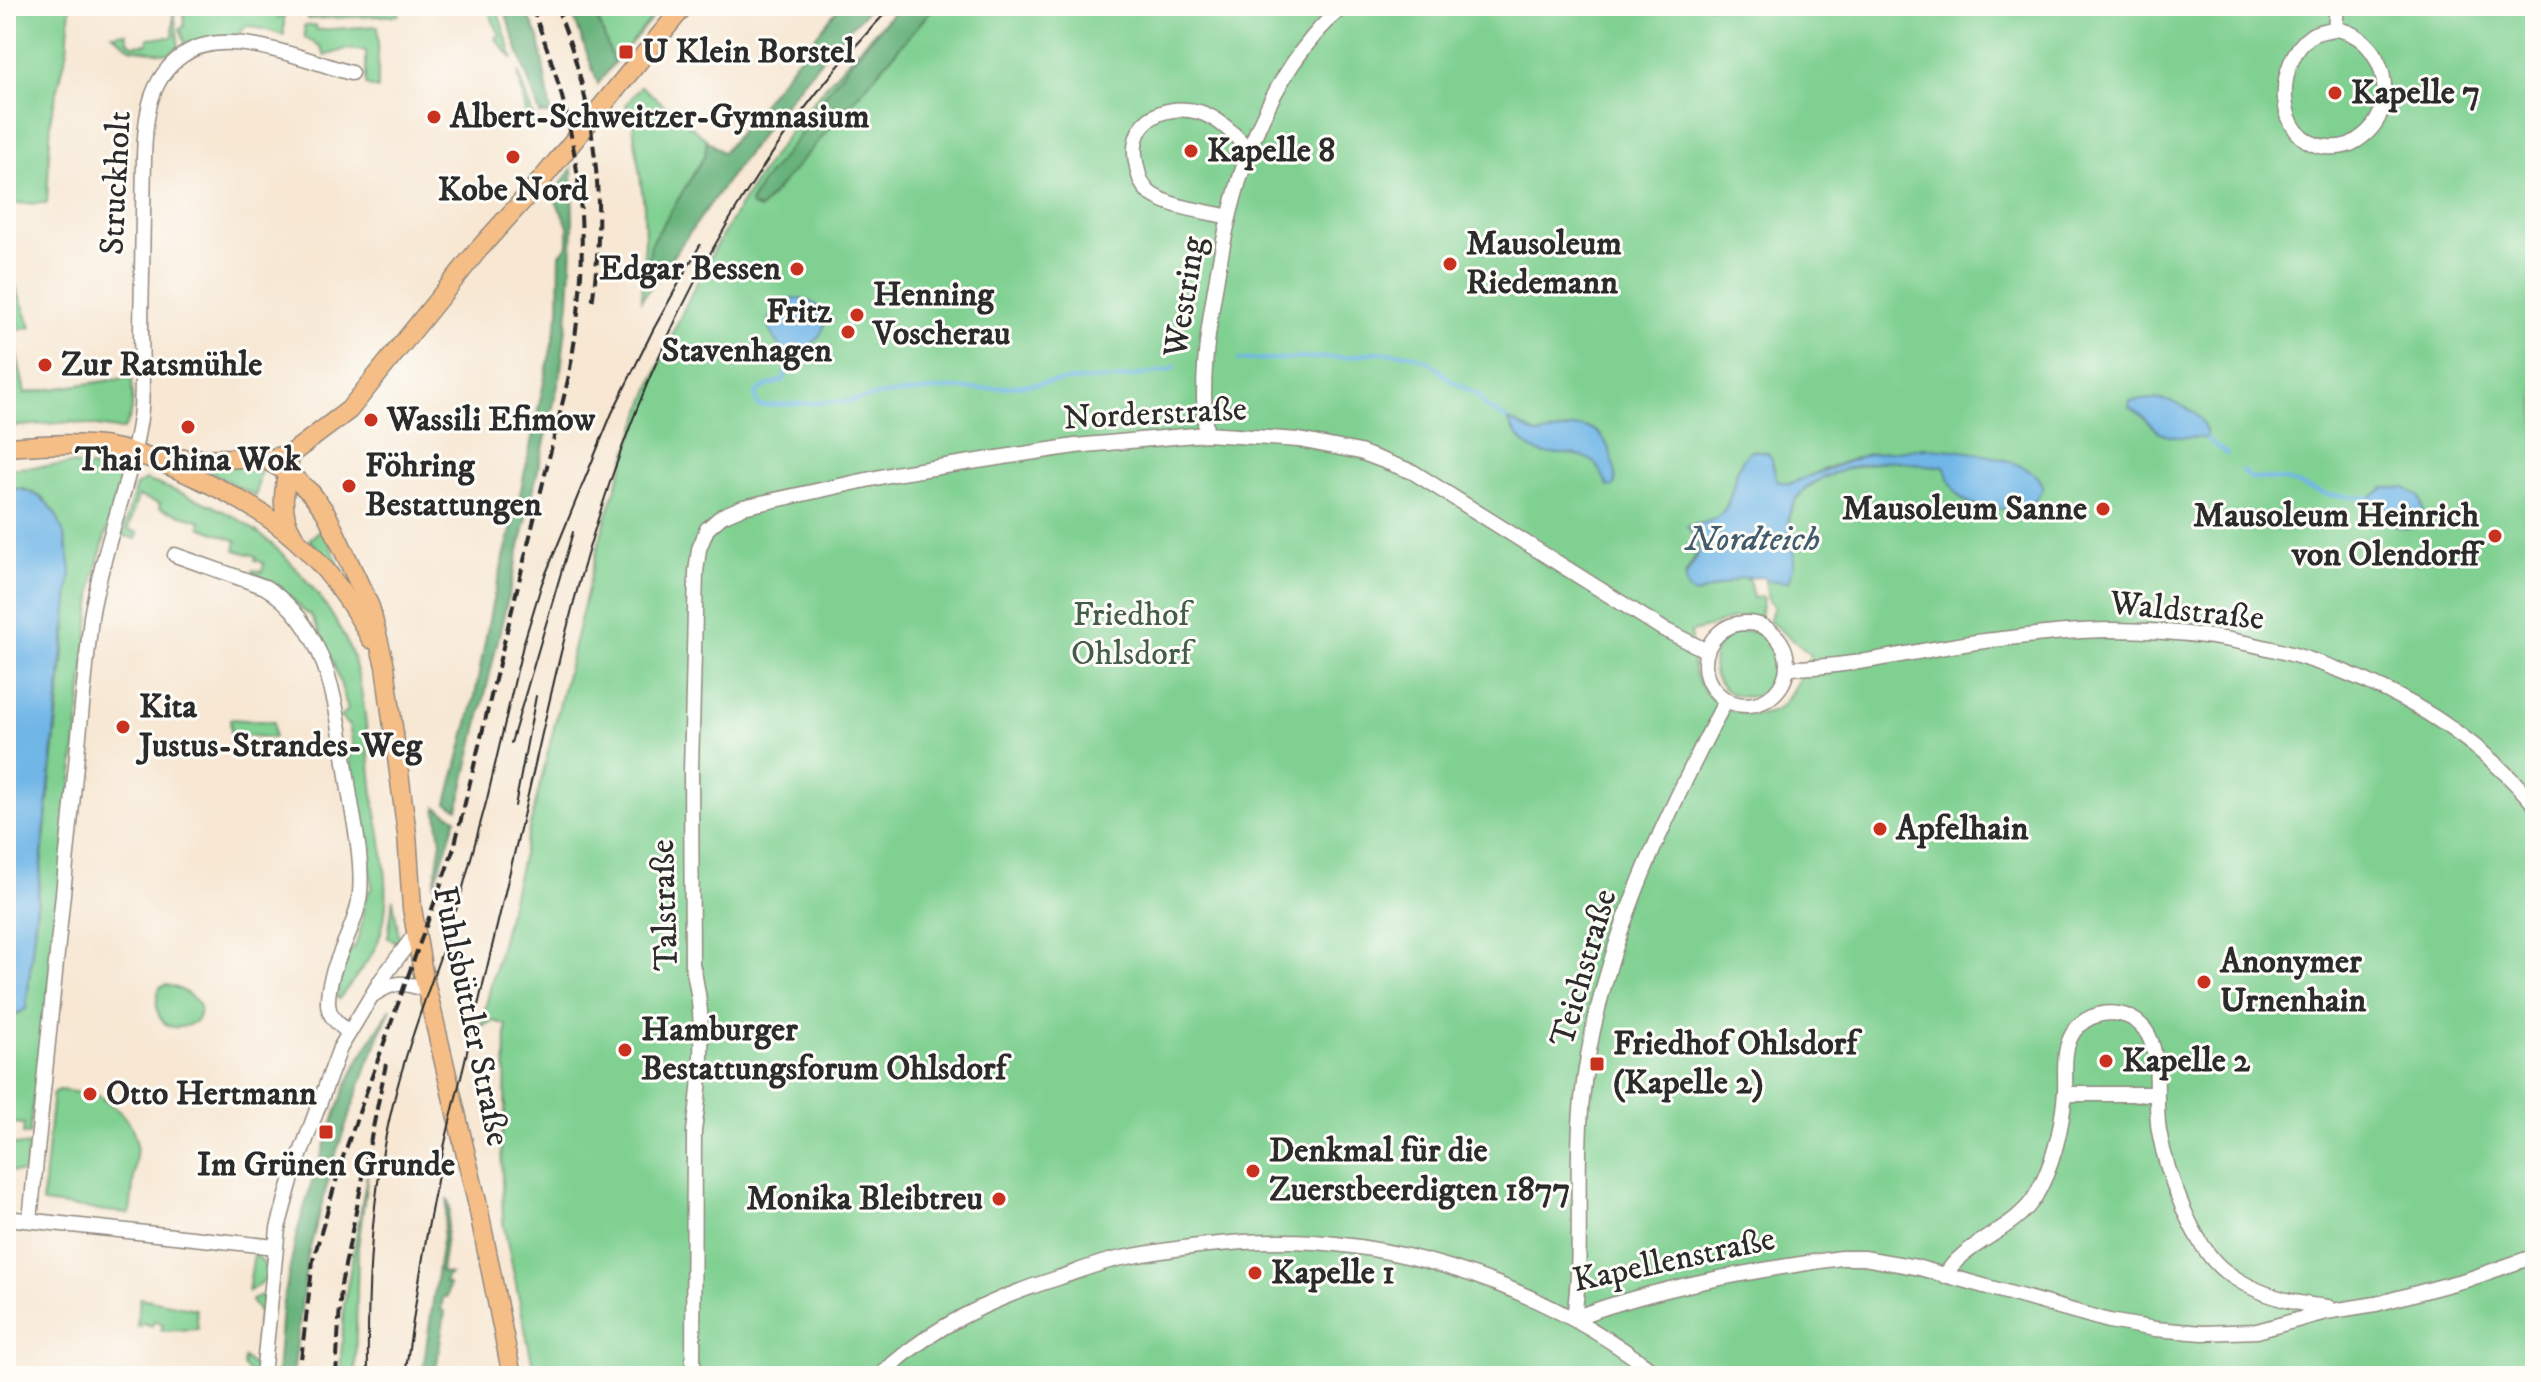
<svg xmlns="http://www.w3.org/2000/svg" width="2541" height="1382" font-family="'IM FELL DW Pica',serif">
  <rect width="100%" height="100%" fill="#fdfcf7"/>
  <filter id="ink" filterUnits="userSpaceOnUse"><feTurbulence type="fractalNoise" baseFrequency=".0125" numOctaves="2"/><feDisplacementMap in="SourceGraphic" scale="16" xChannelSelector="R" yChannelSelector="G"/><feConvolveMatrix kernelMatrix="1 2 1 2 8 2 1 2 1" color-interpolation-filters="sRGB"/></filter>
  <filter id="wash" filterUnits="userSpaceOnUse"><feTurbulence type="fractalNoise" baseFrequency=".006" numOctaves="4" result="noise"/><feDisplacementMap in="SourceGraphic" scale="32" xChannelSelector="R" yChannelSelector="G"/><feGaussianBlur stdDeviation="1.8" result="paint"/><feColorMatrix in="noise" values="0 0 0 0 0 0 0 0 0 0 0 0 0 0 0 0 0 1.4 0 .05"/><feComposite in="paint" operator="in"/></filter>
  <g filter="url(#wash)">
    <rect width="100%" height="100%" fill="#f7e7d3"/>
    <!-- green -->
    <g fill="#7fd091" stroke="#557e5e" stroke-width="2" fill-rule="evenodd">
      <polygon points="6,6 70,6 67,52 51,116 47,203 6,204"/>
      <polygon points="173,6 179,46 169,54 130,48 112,34 126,33 128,41 133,45 148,44 148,38 173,37"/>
      <polygon points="184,6 283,6 283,11 278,9 278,18 284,15 284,35 247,25 238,35 185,43 180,28 184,27"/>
      <polygon points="486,6 496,6 513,59 495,38 500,35"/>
      <polygon points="593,6 657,6 660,9 614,63"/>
      <path d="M935 6H2535V1376H535L503 1222 501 1138 505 1114 506 1025 494 1021 481 1026 600 539C622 466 646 391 678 322 731 205 805 100 896 10L852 60 805 122V128L761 184 750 202 756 208 760 209ZM1751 450 1767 452 1771 457 1777 481 1789 484 1800 480 1827 468 1868 454 2036 475 2043 489 2030 504 1988 508 1969 503 1944 466C1923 468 1913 461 1895 461 1864 461 1794 478 1790 515 1786 542 1803 548 1788 582L1765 580 1768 601 1774 606 1769 621 1811 655C1803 669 1790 700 1779 708 1753 725 1711 707 1698 681 1691 666 1691 649 1691 632 1717 628 1731 613 1760 617L1763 597 1753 598 1749 579 1741 578 1697 594 1685 575C1699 551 1701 550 1690 525 1746 521 1720 480 1751 450Z"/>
      <polygon points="399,7 399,15 307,19 307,9"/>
      <polygon points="316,25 317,30 378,26 378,89 366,85 366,51 346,49 325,56 321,47 305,38 304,26"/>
      <polygon points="518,71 533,117 541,124 534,128 528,126"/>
      <polygon points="641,86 707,140 705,155 651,244 651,274 657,278 641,300 645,241 644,206 632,117 626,105"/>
      <path d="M6 261 31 327 12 331 25 393 132 377C132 395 136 417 122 430L71 422 6 427Z"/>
      <polygon points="73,464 122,473 94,578 40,1078 33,1101 29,1135 23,1134 24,1124 6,1122 6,1020 26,1009 67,625 55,514 43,498 24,489 6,488 6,469"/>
      <polygon points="236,466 261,468 256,496 200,467"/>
      <path d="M146 480C179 492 211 503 241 521 284 547 335 608 352 655 366 693 368 752 373 794 380 841 397 897 377 944 369 963 351 982 339 999L336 997C338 981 341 955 355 947 357 940 360 933 361 927 364 914 362 898 372 888L370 866 366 861 349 755 354 750 349 726 340 717 348 710C339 675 328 645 310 614L306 613 278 585 253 573V570L262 572 264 563 255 560 256 556 235 550 237 541 200 527 201 521 159 508 160 504 138 496 128 530 138 533 136 539 122 535 136 486Z"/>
      <polygon points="322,528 343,573 309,540"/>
      <circle cx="1746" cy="664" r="33"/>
      <polygon points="230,719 274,722 274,738 231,734"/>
      <polygon points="393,899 399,937 399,943 388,938"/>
      <path d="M166 985C177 986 196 997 200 1007 201 1011 198 1018 196 1021 167 1039 149 1016 160 987Z"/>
      <polygon points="59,1090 98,1095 121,1113 132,1127 137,1145 130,1214 42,1203 53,1093"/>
      <polygon points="10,1144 28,1146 25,1173 8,1171 6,1153 9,1153"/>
      <polygon points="368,1170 358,1247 355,1376 340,1376 344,1305"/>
      <polygon points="254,1253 264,1263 266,1279 248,1292"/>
      <polygon points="263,1294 255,1376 252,1376 243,1366 244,1358 254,1366 259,1312 251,1301"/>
      <polygon points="140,1298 196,1309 198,1329 161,1331 163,1324 154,1320 152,1326 143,1323 140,1327 137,1326"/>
    </g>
    <!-- forest -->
    <g fill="#67b27b" stroke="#496e53" stroke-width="2">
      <polygon points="503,6 524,6 539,38 551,114 540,114"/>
      <polygon points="570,6 593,6 614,63 598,84"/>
      <path d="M840 6H872C789 87 725 185 657 278L651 274 648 266 651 244 705 155 707 140 723 153Z"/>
      <polygon points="900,6 935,6 760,209 752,206 750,203 761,184 805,128 805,122 852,60"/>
      <polygon points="572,168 573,227 569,303 560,377 458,809 447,803 475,696 492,604 519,499 559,312 560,254 568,245 568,226 553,195"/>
      <polygon points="436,807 456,818 434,886 441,841"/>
      <polygon points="391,1008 368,1063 335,1156 307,1259 293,1376 277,1376 282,1307 297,1233 311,1185 344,1091 358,1061"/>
      <polygon points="448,1199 450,1208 441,1272 450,1274 446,1277 445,1283 449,1284 447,1297 443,1297 441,1310 445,1312 435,1376 422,1376"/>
    </g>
    <!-- water -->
    <g fill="#70b6e7" stroke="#4e7089" stroke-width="2">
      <path d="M793 298C814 298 833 313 820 335 814 345 798 352 789 360 776 337 756 329 781 302Z"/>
      <path d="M2152 399C2176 400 2206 411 2207 439 2193 435 2172 440 2161 433 2148 424 2144 414 2129 407L2130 401Z"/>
      <path d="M1507 419 1538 435C1569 431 1597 411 1611 455 1614 465 1617 475 1615 486L1609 487C1603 479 1601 467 1592 461 1557 441 1538 476 1507 419Z"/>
      <path d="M1925 448C1952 449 2038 456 2043 489 2040 494 2036 501 2031 504 2014 513 1970 509 1958 495 1951 487 1948 475 1944 466 1925 468 1914 462 1896 461 1865 460 1792 478 1789 517 1787 545 1803 548 1788 582L1765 580 1764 577 1741 578 1697 594 1689 592C1676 572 1704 562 1698 543 1696 537 1690 531 1687 526 1696 524 1704 524 1712 520 1739 508 1726 474 1751 450L1766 452 1771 457 1777 481 1789 484 1868 454Z"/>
      <path d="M6 488C57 489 65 528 71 571L26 1009 6 1020Z"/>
      <polygon points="2384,488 2405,488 2420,497 2423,513 2419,525 2409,529 2396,526 2381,507 2370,498"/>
    </g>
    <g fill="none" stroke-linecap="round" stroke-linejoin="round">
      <!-- stream -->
      <g stroke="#70b6e7" stroke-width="4">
        <polyline points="789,360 784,380 762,388 755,394 758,406 849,401 890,394 946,389 988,389 1071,380 1116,379 1170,370 1175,366"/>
        <polyline points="1239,360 1350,357 1374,352 1410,354 1430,362 1450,380 1478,395 1486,407 1507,419"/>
        <polyline points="2207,439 2227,454"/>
        <polyline points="2242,471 2251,478 2285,480 2327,495 2370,498"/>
      </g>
    </g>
  </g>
  <g filter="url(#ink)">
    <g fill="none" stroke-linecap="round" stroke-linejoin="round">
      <defs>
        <g id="minor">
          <path d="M2335 29C2372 34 2391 73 2382 108 2378 123 2369 133 2356 141 2347 147 2337 148 2327 147 2273 142 2274 61 2312 35 2319 31 2328 30 2335 29Z"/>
          <polyline points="2335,29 2337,6"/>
          <path d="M1229 217C1205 211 1172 208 1151 194 1142 187 1139 178 1137 167 1126 124 1159 102 1199 112 1219 118 1234 134 1248 149"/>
          <path d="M1206 434C1201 386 1206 342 1214 295 1230 191 1261 78 1343 6"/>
          <path d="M175 555 265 587C333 629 338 719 349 790 354 823 363 859 360 893 357 930 327 965 328 1004 329 1018 339 1024 349 1033"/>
          <circle cx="1746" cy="664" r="41"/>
          <path d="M1788 668C1854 668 1920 649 1985 641 2027 636 2070 630 2112 630 2269 630 2432 683 2535 805"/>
          <path d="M373 995C396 980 402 982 427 990"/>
          <polyline points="2065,1094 2155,1094"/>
          <polyline points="6,1218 276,1247"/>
          <path d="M30 1220 91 617C102 550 130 486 140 418 144 389 141 357 141 327 142 271 143 214 144 158 145 119 148 79 183 55 226 24 304 60 351 73"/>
          <path d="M1945 1276C1962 1243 2014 1231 2035 1197 2053 1166 2062 1128 2065 1092 2066 1073 2062 1050 2073 1033 2092 1004 2139 1007 2151 1041 2161 1070 2154 1102 2159 1131 2166 1171 2193 1248 2226 1272 2256 1294 2291 1304 2328 1307"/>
          <path d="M1574 1318C1660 1286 1751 1271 1841 1258H1864L1916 1267 2109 1321 2155 1329 2203 1333 2257 1331 2326 1312 2376 1304 2469 1279 2535 1256"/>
          <path d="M1574 1318C1584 1246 1574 1172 1582 1099 1597 956 1660 826 1726 700"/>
          <polyline points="263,1376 278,1228 292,1177 340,1048 381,980 416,933"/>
          <path d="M693 1376 694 1131C702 1076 706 1017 692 964L691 770 696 572 699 549 707 529 722 516 743 507 894 474 1075 446 1206 434 1299 440 1360 452 1413 472 1663 629 1707 651"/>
          <path d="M880 1376C929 1327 993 1298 1058 1278 1079 1271 1100 1262 1122 1258 1184 1246 1251 1238 1314 1242 1437 1251 1562 1299 1659 1376"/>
        </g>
        <g id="major">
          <path d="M6 447C41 445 74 442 109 447 138 452 164 463 190 475 274 511 328 557 371 639"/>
          <polyline points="154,459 249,458 266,460 287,472 312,494 326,513 370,607 385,666 407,834 412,908 423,973 477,1202 512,1376"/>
          <polyline points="266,460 292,453 349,410 478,250 543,178 684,6"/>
          <path d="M289 464C284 487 279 514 293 535"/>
        </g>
      </defs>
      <!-- minor casing -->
      <use href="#minor" stroke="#91897f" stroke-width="17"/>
      <!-- major casing -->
      <use href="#major" stroke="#91897f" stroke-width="21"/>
      <!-- minor -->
      <use href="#minor" stroke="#fff" stroke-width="14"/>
      <!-- major -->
      <use href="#major" stroke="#f6be87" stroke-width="18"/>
      <!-- tram -->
      <g stroke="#2b2b2b" stroke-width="2">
        <polyline points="511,743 573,532"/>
        <polyline points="515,806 536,696"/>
        <polyline points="458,906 487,799 523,645 542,583 612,413 653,330 700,245"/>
        <path d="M368 1376C367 1285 371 1192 393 1104 410 1033 439 965 461 895"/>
        <path d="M405 1376C414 1312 423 1249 436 1186 444 1142 456 1099 466 1056 483 986 499 916 516 846 542 738 563 629 597 522 658 326 750 155 892 6"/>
      </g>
      <!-- rail -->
      <g stroke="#2b2b2b" stroke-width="4" stroke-dasharray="12 6" stroke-linecap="butt">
        <path d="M556 6C595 99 607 204 592 304"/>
        <path d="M299 1376 313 1260 343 1157 454 848 568 380C594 242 584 136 531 6"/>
        <polyline points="336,1376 341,1285 386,1064"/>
      </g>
    </g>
  </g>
  <!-- markers -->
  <g fill="#c8321e" stroke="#fdfcf7" stroke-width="3">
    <rect x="618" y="44" width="16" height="16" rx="4"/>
    <circle cx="2335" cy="93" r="8"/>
    <circle cx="434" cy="117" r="8"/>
    <circle cx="1191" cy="151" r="8"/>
    <circle cx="513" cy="157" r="8"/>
    <circle cx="1450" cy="264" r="8"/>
    <circle cx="797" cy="269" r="8"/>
    <circle cx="857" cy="315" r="8"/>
    <circle cx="848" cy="332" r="8"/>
    <circle cx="45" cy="365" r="8"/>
    <circle cx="371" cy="420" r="8"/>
    <circle cx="188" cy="427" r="8"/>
    <circle cx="349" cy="486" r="8"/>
    <circle cx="2103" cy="509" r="8"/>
    <circle cx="2495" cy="536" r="8"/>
    <circle cx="123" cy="727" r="8"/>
    <circle cx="1880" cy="829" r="8"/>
    <circle cx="2204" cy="982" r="8"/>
    <circle cx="625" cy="1050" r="8"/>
    <circle cx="2106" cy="1061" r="8"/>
    <rect x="1589" y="1056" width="16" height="16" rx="4"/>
    <circle cx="90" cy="1094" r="8"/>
    <rect x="318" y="1124" width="16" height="16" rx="4"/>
    <circle cx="1253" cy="1171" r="8"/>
    <circle cx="999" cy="1199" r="8"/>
    <circle cx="1255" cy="1273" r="8"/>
  </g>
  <g text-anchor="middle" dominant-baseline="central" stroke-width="6" stroke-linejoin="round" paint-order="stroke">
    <!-- poi labels -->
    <g font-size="34" font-weight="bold" fill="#2b2b2b" stroke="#fdfcf7" text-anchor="start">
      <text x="642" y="52">U Klein Borstel</text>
      <text x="2351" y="93">Kapelle 7</text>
      <text x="450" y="117">Albert-Schweitzer-Gymnasium</text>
      <text x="1207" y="151">Kapelle 8</text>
      <text x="513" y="190" text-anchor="middle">Kobe Nord</text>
      <text x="1466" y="244">Mausoleum<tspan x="1466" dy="39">Riedemann</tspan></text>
      <text x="781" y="269" text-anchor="end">Edgar Bessen</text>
      <text x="873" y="295">Henning<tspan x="873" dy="39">Voscherau</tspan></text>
      <text x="832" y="312" text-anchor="end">Fritz<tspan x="832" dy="39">Stavenhagen</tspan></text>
      <text x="61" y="365">Zur Ratsmühle</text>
      <text x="387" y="420">Wassili Efimow</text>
      <text x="188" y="460" text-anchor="middle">Thai China Wok</text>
      <text x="365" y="466">Föhring<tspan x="365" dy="39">Bestattungen</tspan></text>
      <text x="2087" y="509" text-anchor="end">Mausoleum Sanne</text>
      <text x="2479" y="516" text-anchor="end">Mausoleum Heinrich<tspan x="2479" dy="39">von Olendorff</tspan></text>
      <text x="139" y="707">Kita<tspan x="139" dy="39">Justus-Strandes-Weg</tspan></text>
      <text x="1896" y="829">Apfelhain</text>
      <text x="2220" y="962">Anonymer<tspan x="2220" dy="39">Urnenhain</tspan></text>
      <text x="641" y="1030">Hamburger<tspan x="641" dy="39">Bestattungsforum Ohlsdorf</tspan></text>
      <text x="1613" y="1044">Friedhof Ohlsdorf<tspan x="1613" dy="39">(Kapelle 2)</tspan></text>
      <text x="2122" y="1061">Kapelle 2</text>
      <text x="106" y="1094">Otto Hertmann</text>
      <text x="1269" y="1151">Denkmal für die<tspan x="1269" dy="39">Zuerstbeerdigten 1877</tspan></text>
      <text x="326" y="1165" text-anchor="middle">Im Grünen Grunde</text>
      <text x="983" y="1199" text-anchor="end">Monika Bleibtreu</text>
      <text x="1271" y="1273">Kapelle 1</text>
    </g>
    <!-- street labels -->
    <g font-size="34" fill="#2b2b2b" stroke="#fdfcf7">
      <text transform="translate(116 183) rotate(-87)">Struckholt</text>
      <text transform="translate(1185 297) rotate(-81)">Westring</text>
      <text transform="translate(1155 414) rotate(-3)">Norderstraße</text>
      <text transform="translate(2187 611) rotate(6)">Waldstraße</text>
      <text transform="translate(665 905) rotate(-92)">Talstraße</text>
      <text transform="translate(1584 968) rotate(-74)">Teichstraße</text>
      <text transform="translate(471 1016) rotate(78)">Fuhlsbüttler Straße</text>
      <text transform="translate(1674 1260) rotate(-12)">Kapellenstraße</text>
    </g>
    <!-- park labels -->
    <g font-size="34" fill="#445d4a" stroke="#fdfcf7">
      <text x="1131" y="615">Friedhof<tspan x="1131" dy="39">Ohlsdorf</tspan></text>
    </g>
    <!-- water labels -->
    <g font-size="36" font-style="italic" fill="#435c6d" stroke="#fdfcf7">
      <text x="1753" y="539">Nordteich</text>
    </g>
  </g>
  <!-- margin -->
  <rect width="2541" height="1382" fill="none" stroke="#fdfcf7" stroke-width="32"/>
</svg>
